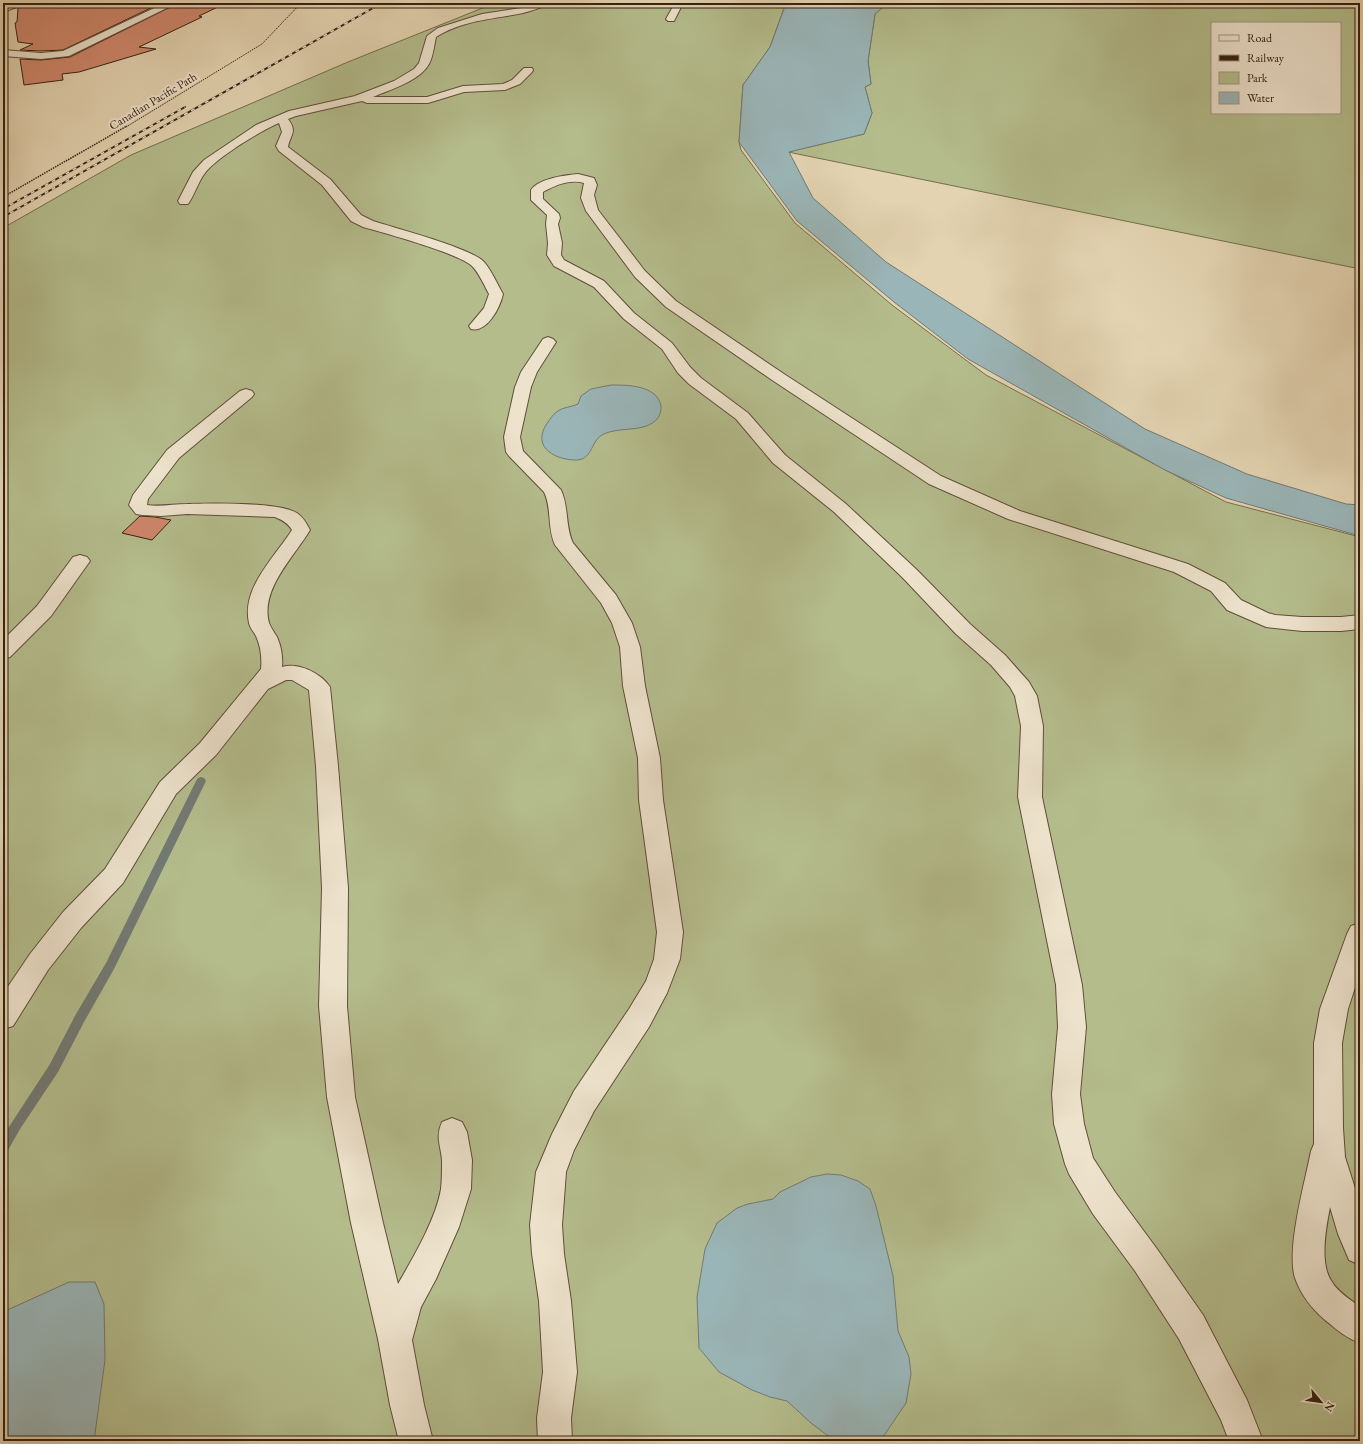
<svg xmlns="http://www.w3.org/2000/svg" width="1363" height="1444" font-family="'EB Garamond',serif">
  <rect width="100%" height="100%" fill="#e3d3b1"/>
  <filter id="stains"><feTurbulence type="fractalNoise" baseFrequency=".005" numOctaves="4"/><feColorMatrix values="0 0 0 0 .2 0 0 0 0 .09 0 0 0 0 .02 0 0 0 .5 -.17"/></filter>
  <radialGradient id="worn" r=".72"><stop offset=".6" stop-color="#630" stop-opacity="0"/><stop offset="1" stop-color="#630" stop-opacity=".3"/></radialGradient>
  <!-- green -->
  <g fill="#b4bc8c" stroke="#746e4e" fill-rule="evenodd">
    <polygon points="495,3 786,3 770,47 743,85 739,142 741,150 795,223 892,305 986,375 1226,502 1360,537 1360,1441 3,1441 3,228 131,155 348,62"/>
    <path d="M882 3H1360V269L788 152 864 134 872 113 865 87 871 84 868 61 875 14 883 7ZM1212 23H1340V113H1212Z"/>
  </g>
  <!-- water -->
  <g fill="#9ab5b7" stroke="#727a74">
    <polygon points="786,3 882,3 883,7 875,14 868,61 871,84 865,87 872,113 864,134 789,152 813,198 886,262 1145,429 1247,474 1346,504 1360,505 1360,536 1226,498 1165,470 968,359 894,302 797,221 739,142 743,85 770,47"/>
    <path d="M611 385C625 385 647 385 657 397 661 403 662 407 660 414 651 435 619 425 602 435 590 442 593 461 574 460 552 459 531 445 548 422 550 419 554 413 558 411 563 407 572 407 578 404L581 396 591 389Z"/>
    <polygon points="827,1174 841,1175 858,1181 870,1189 876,1206 893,1276 898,1331 909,1357 911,1374 906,1403 883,1437 877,1441 839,1441 827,1435 811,1423 787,1401 770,1397 752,1390 719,1372 699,1348 697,1297 705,1249 717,1223 737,1208 748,1204 773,1199 780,1192 811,1177"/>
    <polygon points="69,1282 95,1282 104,1304 105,1360 94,1441 3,1441 3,1312"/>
  </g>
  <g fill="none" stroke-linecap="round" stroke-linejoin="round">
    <!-- stream -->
    <polygon fill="#727a74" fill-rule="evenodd" points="201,777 204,778 206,781 114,969 84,1022 58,1072 20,1129 7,1152 3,1154 3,1136 50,1064 76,1014 106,963 196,781 198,778"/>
  </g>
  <!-- building -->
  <g fill="#cf876c" stroke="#35210f">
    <polygon points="26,3 161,3 63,50 41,51 20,50 33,44 18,42 15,23 17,22 18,8"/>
    <polygon points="178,3 226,3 199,16 202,17 139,47 156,49 79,72 62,74 63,80 24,85 20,59 41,60 70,57"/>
    <polygon points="140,516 155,517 171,520 152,540 122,533"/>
  </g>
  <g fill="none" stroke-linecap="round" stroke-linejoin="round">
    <defs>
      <g id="minor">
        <polygon points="11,3 24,3 22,5 3,12 3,6"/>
        <polygon points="165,3 177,3 69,56 41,59 3,56 3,50 41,53 63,51"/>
        <path d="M535 3H549L547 5C539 8 531 11 523 13 494 19 462 20 436 37 434 46 433 57 429 64 420 81 389 90 373 97H427L463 86 503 84 512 80 524 68H532L533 70 532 72 520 84 505 90 464 92 428 103H367L362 101 296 116 288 119C298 132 290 135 288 147L330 179 361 215 373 221C395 228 471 248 484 262 492 271 497 284 503 294 500 308 487 333 471 329L469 326 484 308 489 294C484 285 480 275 473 267 462 254 384 233 363 227L351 221 322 185 279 151 276 146 282 132 279 123C262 130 216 158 205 173 198 182 195 194 188 204H180L178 201 193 172 204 160 256 125 289 111 355 96 394 81 414 69 419 63 427 36 438 28 482 14 521 8Z"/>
        <polygon points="675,3 686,3 681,7 674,21 668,21 666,19"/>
        <path d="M578 174 594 178 597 185 594 195 598 210 645 271 676 301 784 374 941 476 1020 511 1188 564 1225 583 1241 600 1268 613 1275 615 1302 617H1341L1360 615V629L1341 631H1302L1266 627 1227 610 1211 591 1174 572 1008 519 929 484 772 380 666 307 635 277 586 211 581 198 584 183C571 179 555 185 543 192V199L559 214 560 218 558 224 562 243 561 255 564 260 604 281 634 313 672 343 690 367 701 378 748 413 785 455 846 504 917 570 970 624 1005 655 1029 682 1037 696 1043 726 1042 797 1082 985 1086 1027 1080 1094 1084 1124 1093 1158 1115 1192 1157 1249 1203 1315 1247 1400 1263 1441H1229L1221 1420 1179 1339 1135 1271 1093 1214 1069 1174 1065 1164 1054 1124 1052 1094 1058 1027 1056 985 1018 797 1021 726 1015 696 1010 687 991 665 956 634 903 578 834 512 773 463 736 419 689 384 678 373 662 349 624 319 594 287 554 266 547 255 548 243 546 224 547 215 531 200V190C538 179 565 175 578 174Z"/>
        <path d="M548 337 553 339 556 342 537 372 531 387 520 437 523 451 561 490C569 507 565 526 573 543L616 595 632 623 640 647 645 686 660 758 663 800 683 932 680 959 667 993 649 1027 594 1111 574 1150 566 1172 562 1225 564 1254 571 1301 577 1372 571 1418 572 1441H538L537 1418 543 1372 539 1301 532 1254 530 1225 536 1172 552 1134 574 1091 629 1009 646 981 654 959 657 932 639 800 638 758 623 686 620 647 612 623 601 603 555 545C547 528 552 508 544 492L509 456 506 452 504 437 515 387 521 372 543 339Z"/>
        <path d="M246 389 252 391 254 394 252 397 179 458 148 499 147 505C160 507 174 504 187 504 211 503 278 502 297 513 303 517 307 524 310 530 294 557 260 589 269 623 271 628 274 632 277 637 281 646 283 656 282 667 298 662 321 673 330 687L338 766 348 888 347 1006 355 1097 383 1223 398 1284C413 1258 436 1219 441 1189 442 1180 442 1170 442 1161 441 1145 435 1138 442 1122L452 1118 462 1122 467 1132 472 1160 471 1189 459 1227 436 1279 421 1307 412 1340 424 1405 433 1441H399L390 1405 378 1339 351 1223 327 1097 319 1006 322 888 316 766 309 690 292 680H286L268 689 216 755 176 794 123 883 81 928 48 970 13 1026 3 1029V994L30 954 63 912 105 869 160 782 200 743 261 669C262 658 261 647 256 636 254 632 250 628 249 623 241 588 275 557 292 530 288 523 282 520 275 517L187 514 161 516 142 515 136 514 129 505 133 495 167 450 240 391Z"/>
        <polygon points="80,555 87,557 90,561 51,616 10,657 3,659 3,640 37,606 73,557"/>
        <path d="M1360 923V972L1348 1009 1342 1043 1343 1128 1345 1157 1360 1204V1265L1349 1260 1338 1234 1330 1207C1326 1228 1319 1264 1332 1282 1338 1292 1351 1300 1360 1307V1343C1346 1338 1336 1329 1325 1320 1311 1308 1301 1295 1295 1278 1286 1249 1305 1182 1311 1151L1314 1144V1043L1320 1009 1347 934 1351 926Z"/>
      </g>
    </defs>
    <!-- minor casing -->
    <use href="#minor" stroke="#604e38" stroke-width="2"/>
    <!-- path-far1 -->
    <polyline stroke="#35210f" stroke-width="1" stroke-dasharray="1.5 1" stroke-linecap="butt" points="126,127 262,44 301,3"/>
    <!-- path -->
    <polyline stroke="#35210f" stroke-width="1.5" stroke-dasharray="1.5 1" stroke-linecap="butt" points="3,197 127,126"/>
    <!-- minor -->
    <use href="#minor" fill="#ede2cc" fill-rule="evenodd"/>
    <defs>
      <g id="rail">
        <polyline points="3,209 185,107"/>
        <polyline points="3,217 382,3"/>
      </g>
    </defs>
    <!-- rail casing -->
    <use href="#rail" stroke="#35210f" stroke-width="2"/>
    <!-- rail -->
    <use href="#rail" stroke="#ede2cc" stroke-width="1.5" stroke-dasharray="4" stroke-linecap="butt"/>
  </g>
  <g text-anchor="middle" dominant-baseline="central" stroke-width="4" stroke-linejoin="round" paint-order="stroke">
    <!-- far-street labels -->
    <g font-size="12" fill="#35210f" stroke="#ede2cc">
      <text transform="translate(153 101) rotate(-31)">Canadian Pacific Path</text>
    </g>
  </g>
  <!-- margin -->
  <rect width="1363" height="1444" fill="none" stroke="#e3d3b1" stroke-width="16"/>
  <rect x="4" y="4" width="1355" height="1436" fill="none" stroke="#35210f" stroke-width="2"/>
  <rect x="8" y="8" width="1347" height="1428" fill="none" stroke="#35210f"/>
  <!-- legend -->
  <rect x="1211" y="22" width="130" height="92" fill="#ede2cc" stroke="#a39580"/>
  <rect x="1219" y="35" width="20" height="6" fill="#ede2cc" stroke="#a39580"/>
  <text x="1247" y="42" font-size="12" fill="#35210f">Road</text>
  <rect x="1219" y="55" width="20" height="6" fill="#35210f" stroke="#a39580"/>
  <text x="1247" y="62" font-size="12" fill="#35210f">Railway</text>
  <rect x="1219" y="72" width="20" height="12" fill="#b4bc8c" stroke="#a39580"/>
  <text x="1247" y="82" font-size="12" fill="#35210f">Park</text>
  <rect x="1219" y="92" width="20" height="12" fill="#9ab5b7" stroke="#a39580"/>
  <text x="1247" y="102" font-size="12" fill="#35210f">Water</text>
  <!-- north arrow -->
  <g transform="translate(1321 1402) rotate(119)" stroke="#ede2cc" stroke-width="3" paint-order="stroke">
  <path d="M0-3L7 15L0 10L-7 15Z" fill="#35210f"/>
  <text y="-6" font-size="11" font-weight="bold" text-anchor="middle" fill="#35210f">N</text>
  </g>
  <rect width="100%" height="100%" filter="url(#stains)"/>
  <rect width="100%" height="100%" fill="url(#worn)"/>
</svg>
